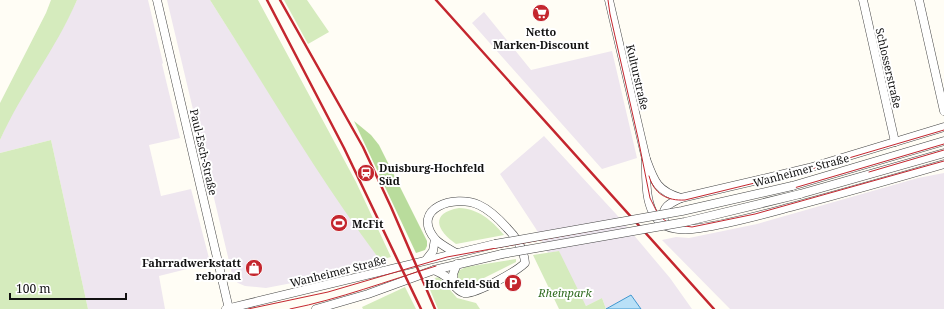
<svg xmlns="http://www.w3.org/2000/svg" width="944" height="309" font-family="'Noto Serif',serif">
  <rect width="100%" height="100%" fill="#fffdf5"/>
  <!-- industrial -->
  <g fill="#eee6ef">
    <polygon points="77,0 148,0 163,63 162,64 180,138 149,145 154,166 161,196 191,189 210,262 191,266 191,268 159,276 165,309 88,309 51,140 0,153 0,140 11,115 63,28"/>
    <polygon points="167,0 210,0 312,160 380,260 292,283 266,288 245,286 238,283 233,278"/>
    <polygon points="484,12 531,70 612,51 637,158 602,169 472,23"/>
    <polygon points="544,136 616,214 670,278 692,309 641,309 631,295 606,309 602,298 586,306 562,260 559,251 548,253 536,229 500,174"/>
    <polygon points="944,173 944,309 730,309 662,240 676,237 689,238 757,224 918,178"/>
  </g>
  <!-- green -->
  <g fill="#d5ebbd">
    <path d="M51 0H77C56 49 22 91 0 140V103L46 13Z"/>
    <path d="M210 0H258L356 182 391 257 380 260C318 178 266 87 210 0Z"/>
    <polygon points="284,0 307,0 329,32 308,44"/>
    <polygon points="51,140 88,309 0,309 0,153"/>
    <path d="M459 208C479 209 491 220 504 235L456 244C436 230 430 213 459 208Z"/>
    <polygon points="559,251 586,306 602,298 606,309 559,309 533,255"/>
    <polygon points="516,259 516,262 466,287 458,280 458,271 466,267"/>
    <polygon points="439,277 457,298 476,303 480,309 438,309 426,280"/>
    <polygon points="405,287 416,309 363,309 362,307"/>
  </g>
  <!-- forest -->
  <polygon fill="#b9dc9c" points="354,121 371,135 379,145 427,241 427,246 425,250 416,253"/>
  <!-- water -->
  <polygon fill="#b9e0f7" stroke="#3f96cf" points="631,295 641,309 606,309"/>
  <g fill="none" stroke-linecap="round" stroke-linejoin="round">
    <defs>
      <g id="minor">
        <polyline points="157,0 229,309"/>
        <path d="M609 0 646 159C654 181 657 191 681 198"/>
        <polyline points="863,0 895,142"/>
        <polyline points="919,0 944,111"/>
        <path d="M646 159C646 180 644 215 666 226 676 230 689 230 700 228 730 224 761 215 791 207 843 193 893 179 944 164"/>
        <polyline points="792,186 944,141"/>
        <polyline points="800,194 944,153"/>
        <path d="M664 220C661 207 670 203 681 198L809 168 944 127"/>
        <polyline points="426,260 433,251 435,239"/>
        <path d="M434 270C439 272 444 275 448 278 453 283 456 291 464 293 475 295 517 271 525 263 524 250 516 237 507 228 499 219 490 210 479 205 455 194 410 208 435 239 441 245 449 249 456 253"/>
        <polyline points="453,283 453,274 457,264"/>
        <polyline points="226,309 495,244"/>
        <polyline points="316,309 368,294 434,270 502,254"/>
      </g>
    </defs>
    <!-- minor casing -->
    <use href="#minor" stroke="#444" stroke-width="9"/>
    <!-- minor -->
    <use href="#minor" stroke="#fff" stroke-width="8"/>
    <!-- tram -->
    <g stroke="#c4262e" stroke-width="1">
      <polyline points="608,0 610,14 638,138 650,198 659,216 670,224 692,227 755,214 944,161"/>
      <polyline points="869,172 944,150"/>
      <path d="M649 176C654 194 667 201 685 200L808 170 944 130"/>
      <polyline points="746,205 784,196"/>
      <polyline points="248,309 328,292 447,257 683,214 794,188 944,144"/>
      <path d="M290 309C340 299 387 281 436 266"/>
    </g>
    <!-- rail -->
    <g stroke="#c4262e" stroke-width="2.5">
      <polyline points="267,0 344,148 421,309"/>
      <polyline points="280,0 363,147 391,207 435,309"/>
      <polyline points="436,0 714,309"/>
    </g>
    <defs>
      <g id="minor-bridge">
        <polyline points="495,244 682,211 792,186"/>
        <polyline points="502,254 685,222 800,194"/>
      </g>
    </defs>
    <!-- minor-bridge casing -->
    <use href="#minor-bridge" stroke="#444" stroke-width="9" stroke-linecap="butt"/>
    <!-- minor-bridge -->
    <use href="#minor-bridge" stroke="#fff" stroke-width="8"/>
  </g>
  <!-- icons -->
  <defs>
    <symbol id="supermarket-disc" viewBox="-11 -11 22 22"><circle r="9.5" fill="#c4262e" stroke="#fff"/><path d="M-6-5.5h2.5l.6 2H6L4.5 2H-2.5L-4.4-4H-6ZM-1.5 3.2a1.3 1.3 0 1 0 .1 0ZM3 3.2a1.3 1.3 0 1 0 .1 0Z" fill="#fff"/></symbol>
    <symbol id="station-disc" viewBox="-11 -11 22 22"><circle r="9.5" fill="#c4262e" stroke="#fff"/><path d="M-3-6H3Q5-6 5-4V2Q5 4 3 4L4.5 6H3L1.5 4h-3L-3 6H-4.5L-3 4Q-5 4-5 2V-4Q-5-6-3-6ZM-3.5-4v3h7v-3ZM-3.5 1v1.5H-2V1ZM2 1v1.5H3.5V1Z" fill="#fff"/></symbol>
    <symbol id="stadium-disc" viewBox="-11 -11 22 22"><circle r="9.5" fill="#c4262e" stroke="#fff"/><path d="M0-5a6.5 5 0 1 0 0 10a6.5 5 0 1 0 0-10ZM-3.5-1.8h7v3.6h-7Z" fill="#fff"/></symbol>
    <symbol id="shop-disc" viewBox="-11 -11 22 22"><circle r="9.5" fill="#c4262e" stroke="#fff"/><path d="M-5-2.5h2.3a2.7 3.5 0 0 1 5.4 0H5L5.5 6h-11ZM-1.5-2.5h3a1.5 2.3 0 0 0-3 0Z" fill="#fff"/></symbol>
    <symbol id="parking-disc" viewBox="-11 -11 22 22"><circle r="9.5" fill="#c4262e" stroke="#fff"/><path d="M-3.5-5.5H1a3.5 3.5 0 0 1 0 7H-1V5.5H-3.5ZM-1-3.4V-.6H.8a1.4 1.4 0 0 0 0-2.8Z" fill="#fff"/></symbol>
  </defs>
  <g fill-rule="evenodd">
    <use href="#supermarket-disc" x="531" y="3" width="20" height="20"/>
    <use href="#station-disc" x="356" y="163" width="20" height="20"/>
    <use href="#stadium-disc" x="329" y="213" width="20" height="20"/>
    <use href="#shop-disc" x="244" y="258" width="20" height="20"/>
    <use href="#parking-disc" x="503" y="273" width="20" height="20"/>
  </g>
  <g text-anchor="middle" dominant-baseline="central" stroke-width="4" stroke-linejoin="round" paint-order="stroke">
    <!-- poi labels -->
    <g font-size="11" font-weight="bold" fill="#111" stroke="#fff" text-anchor="start">
      <text x="541" y="31" text-anchor="middle">Netto<tspan x="541" dy="13">Marken-Discount</tspan></text>
      <text x="379" y="167">Duisburg-Hochfeld<tspan x="379" dy="13">Süd</tspan></text>
      <text x="352" y="223">McFit</text>
      <text x="241" y="262" text-anchor="end">Fahrradwerkstatt<tspan x="241" dy="13">reborad</tspan></text>
      <text x="500" y="283" text-anchor="end">Hochfeld-Süd</text>
    </g>
    <!-- street labels -->
    <g font-size="11" fill="#111" stroke="#fff">
      <text transform="translate(889 68) rotate(77)">Schlosserstraße</text>
      <text transform="translate(638 77) rotate(77)">Kulturstraße</text>
      <text transform="translate(204 152) rotate(77)">Paul-Esch-Straße</text>
      <text transform="translate(801 170) rotate(-15)">Wanheimer Straße</text>
      <text transform="translate(338 271) rotate(-14)">Wanheimer Straße</text>
    </g>
    <!-- park labels -->
    <g font-size="11" font-style="italic" fill="#2f6b1f" stroke="#fff">
      <text x="565" y="292">Rheinpark</text>
    </g>
  </g>
  <!-- scale -->
  <path d="M10 293v6h116v-6" fill="none" stroke="#111111" stroke-width="2"/>
  <text x="16" y="293" font-size="12" fill="#111111" stroke="#ffffff" stroke-width="3" paint-order="stroke">100 m</text>
</svg>
